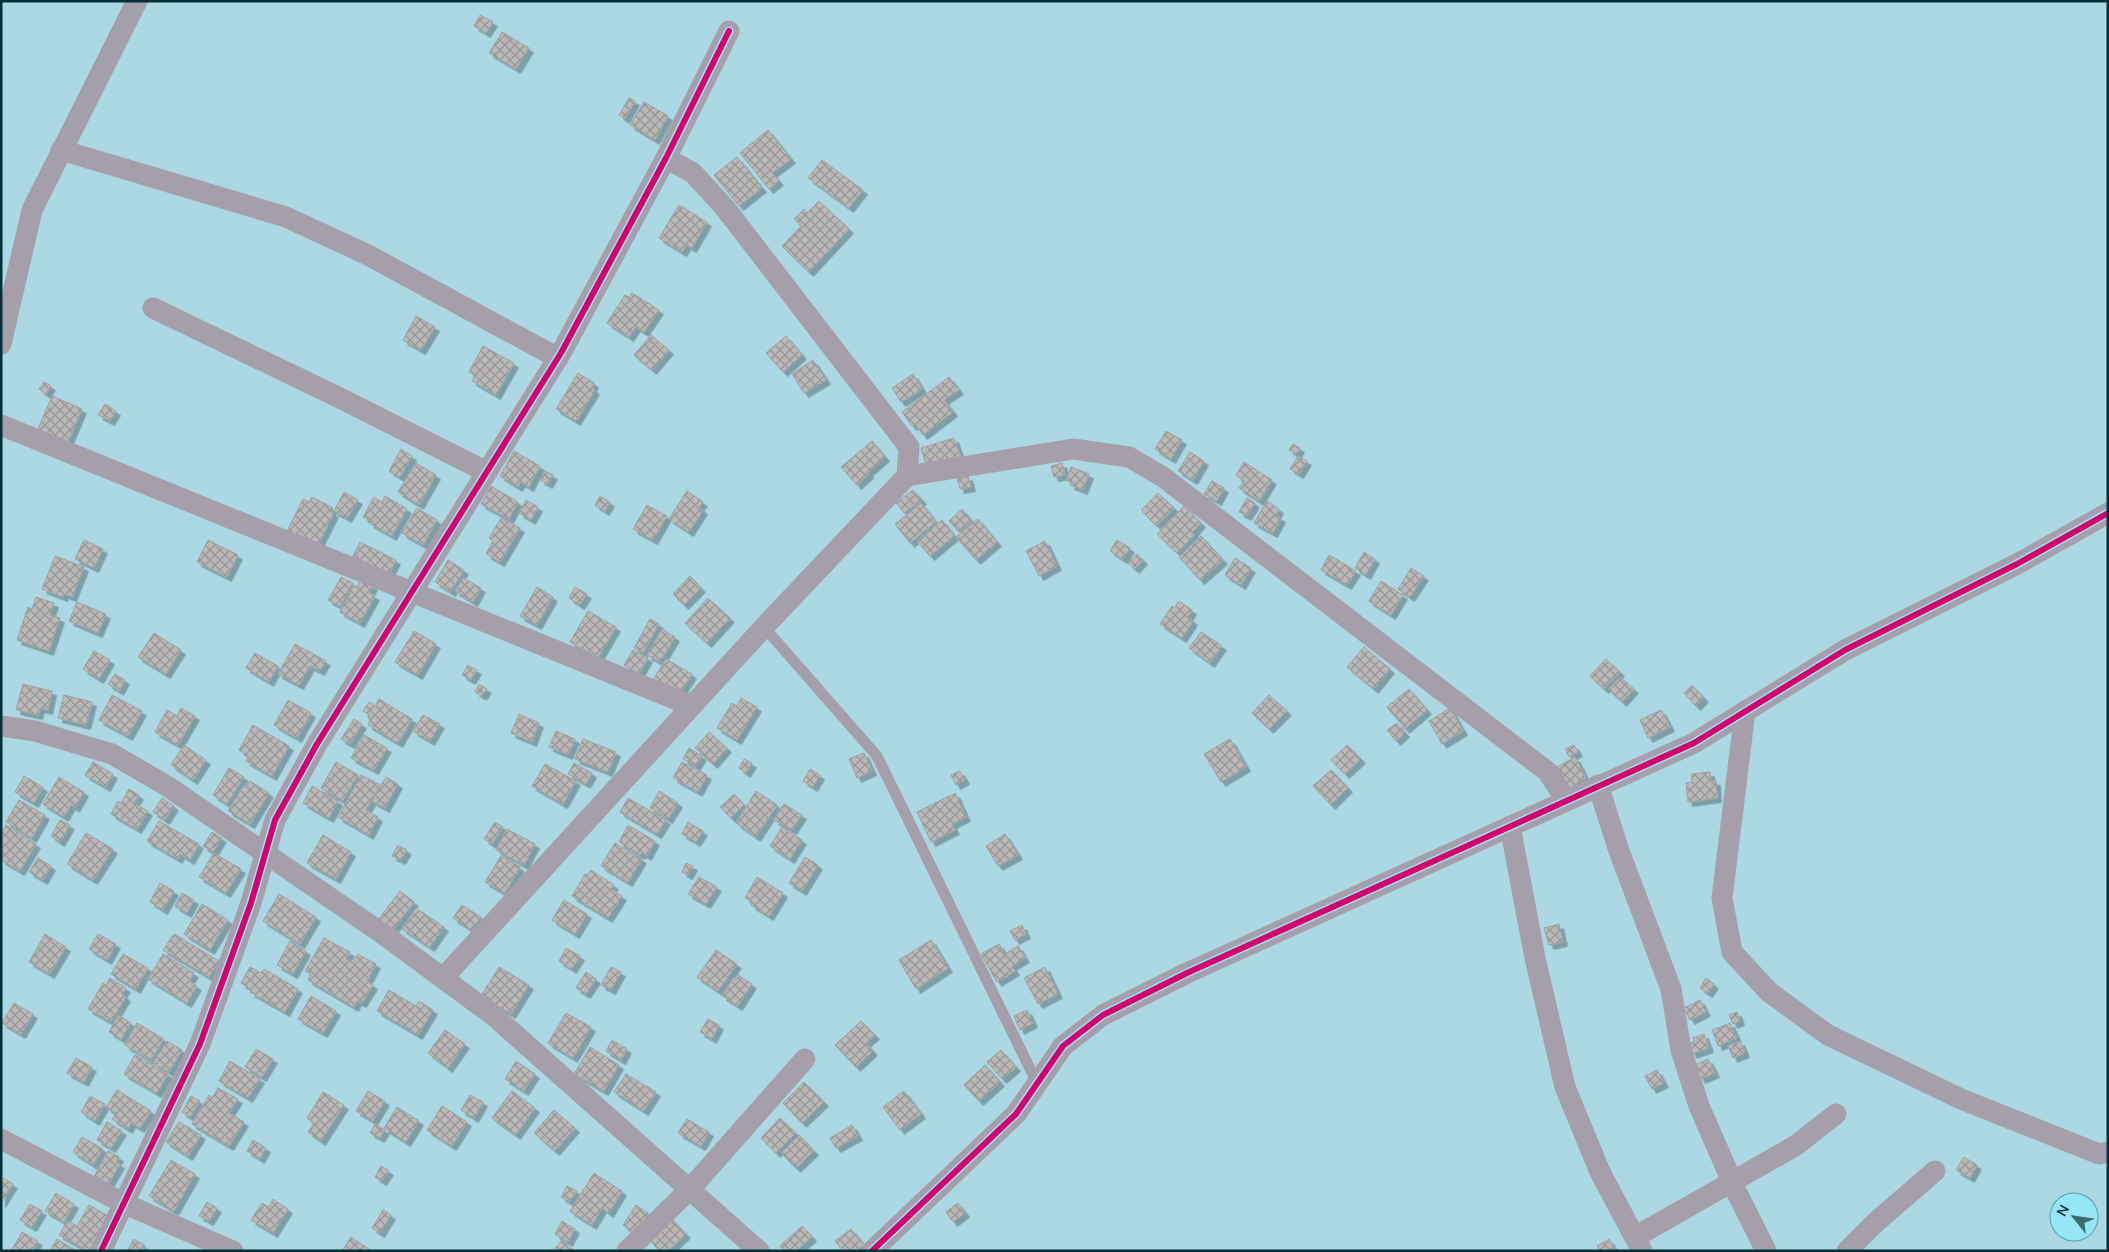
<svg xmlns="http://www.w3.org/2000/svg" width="2109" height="1252" font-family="'Nunito Sans',sans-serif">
  <defs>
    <pattern id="building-cross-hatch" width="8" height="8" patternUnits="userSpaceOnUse" patternTransform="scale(1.25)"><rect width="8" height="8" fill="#bcb8b8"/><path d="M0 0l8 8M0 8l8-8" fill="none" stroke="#969697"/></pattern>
    <filter id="shadow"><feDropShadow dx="4.5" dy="4.5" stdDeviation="0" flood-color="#0004"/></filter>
  </defs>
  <rect width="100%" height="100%" fill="#abd8e2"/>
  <!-- building -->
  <g fill="url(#building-cross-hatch)" stroke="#9ca1a3" filter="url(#shadow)">
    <polygon points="480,15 493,22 486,33 474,26"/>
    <polygon points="502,32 529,48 516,69 489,53"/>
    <polygon points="629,98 635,101 625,119 619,115"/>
    <polygon points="644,102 668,116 655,140 630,125"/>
    <polygon points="768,130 791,159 772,173 779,181 769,189 740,153"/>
    <polygon points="737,157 762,188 739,206 714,175"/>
    <polygon points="822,160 863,190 849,208 808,178"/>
    <polygon points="819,201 849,229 809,272 782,246 801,226 794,219 804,209 807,213"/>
    <polygon points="679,205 707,222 692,248 687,245 682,252 659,238"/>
    <polygon points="632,293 659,310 644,332 636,327 629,337 607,323 625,295 629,297"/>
    <polygon points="416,316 435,327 421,350 403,340"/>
    <polygon points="651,335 669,350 652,370 634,355"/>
    <polygon points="786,336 802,355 783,372 766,353"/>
    <polygon points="483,346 514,363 496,395 472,381 475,376 469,372"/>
    <polygon points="813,360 826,380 804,393 792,374"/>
    <polygon points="578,373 594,383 592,388 595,390 576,421 556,409"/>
    <polygon points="913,374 922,389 901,402 892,388"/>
    <polygon points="949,377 959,390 944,400 953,412 923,435 915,424 912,426 902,412"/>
    <polygon points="44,382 51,386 46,394 39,389"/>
    <polygon points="52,396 82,409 68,442 38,429"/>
    <polygon points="105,404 116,411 110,421 98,415"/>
    <polygon points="1166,431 1182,440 1171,459 1155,449"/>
    <polygon points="954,438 961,458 926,465 921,448"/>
    <polygon points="872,441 885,457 868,472 869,474 857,485 841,467"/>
    <polygon points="1293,444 1300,448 1297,454 1289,450"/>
    <polygon points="401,449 412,456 400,477 389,471"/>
    <polygon points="514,451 540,466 529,487 521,482 518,487 500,476"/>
    <polygon points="1190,452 1204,461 1193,480 1178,471"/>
    <polygon points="1298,456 1307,461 1299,474 1290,469"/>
    <polygon points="1244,462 1272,480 1259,501 1239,488 1244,481 1236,475"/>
    <polygon points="416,463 436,475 419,505 398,492"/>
    <polygon points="1062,463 1065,475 1054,477 1051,466"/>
    <polygon points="1071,467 1089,474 1083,490 1070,485 1071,482 1066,480"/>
    <polygon points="545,471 553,475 548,484 540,480"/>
    <polygon points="968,476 971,487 960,489 957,478"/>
    <polygon points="1212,481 1224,488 1217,501 1204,494"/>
    <polygon points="491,486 518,502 509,519 481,504"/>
    <polygon points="913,490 922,500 904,513 896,503"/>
    <polygon points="687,491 703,502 699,507 703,510 689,532 669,519"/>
    <polygon points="344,492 358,500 347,518 334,511"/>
    <polygon points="1158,493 1174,508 1157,526 1141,510"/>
    <polygon points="385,496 407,509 392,536 369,523 371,521 363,517 374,497 382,502"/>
    <polygon points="600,496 610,502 605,511 595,505"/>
    <polygon points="312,497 333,508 331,512 334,513 316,549 286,533 303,499 309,502"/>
    <polygon points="1247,498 1255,503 1247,516 1239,512"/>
    <polygon points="526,500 538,507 531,520 519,513"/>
    <polygon points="1267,501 1279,509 1276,515 1281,518 1273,533 1254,523"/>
    <polygon points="921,503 936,522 910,543 895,524"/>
    <polygon points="647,505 667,516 653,540 633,529"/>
    <polygon points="1184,506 1201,523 1193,532 1195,534 1177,553 1157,534"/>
    <polygon points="417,508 437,520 423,545 402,533"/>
    <polygon points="962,509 972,521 959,532 949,521"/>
    <polygon points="501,518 520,528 500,562 486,554 493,541 489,538"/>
    <polygon points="978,519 997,542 976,560 956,537"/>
    <polygon points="942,520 954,536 930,556 917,541"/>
    <polygon points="1201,536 1223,560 1200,580 1179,557"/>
    <polygon points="84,540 103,549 94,568 75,559"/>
    <polygon points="208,540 238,555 227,577 197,562"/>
    <polygon points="1117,540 1130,548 1123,559 1110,551"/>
    <polygon points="1045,541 1057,566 1039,576 1026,551"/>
    <polygon points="360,542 396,560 387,578 351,560"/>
    <polygon points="1364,552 1375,559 1366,575 1355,568"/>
    <polygon points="1137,554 1143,560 1135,569 1128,563"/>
    <polygon points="1329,555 1356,571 1347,585 1321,570"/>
    <polygon points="55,556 84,567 72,597 64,594 63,597 42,589"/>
    <polygon points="1235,558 1251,568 1241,585 1225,575"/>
    <polygon points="448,560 464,570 451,592 435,582"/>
    <polygon points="1411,568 1424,576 1410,597 1398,589"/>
    <polygon points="690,576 701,588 684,605 673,594"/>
    <polygon points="341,577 353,583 340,606 328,600"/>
    <polygon points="463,578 481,588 473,602 455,591"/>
    <polygon points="361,579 373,586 369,593 375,596 360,623 340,612 354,585 357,587"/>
    <polygon points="1381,581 1403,595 1391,615 1369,601"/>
    <polygon points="537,587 553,597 537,625 520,616"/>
    <polygon points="575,587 587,594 580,605 569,598"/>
    <polygon points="36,597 54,603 50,615 60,618 49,651 17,640 28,607 32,609"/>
    <polygon points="708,598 730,618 707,643 685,623"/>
    <polygon points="1179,601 1192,610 1188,617 1193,621 1182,638 1160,624 1172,606 1174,608"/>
    <polygon points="77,602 106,614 98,633 69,621"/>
    <polygon points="588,611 616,627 598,658 570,642"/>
    <polygon points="650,619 659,624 643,653 634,648"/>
    <polygon points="662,629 675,637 660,662 647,655"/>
    <polygon points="414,631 436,644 418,675 395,662"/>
    <polygon points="1201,632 1222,646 1210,663 1189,648"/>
    <polygon points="154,633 181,650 166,674 138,657"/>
    <polygon points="295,644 326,661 320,671 310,666 299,685 278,674"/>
    <polygon points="1364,647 1390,669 1374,689 1347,667"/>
    <polygon points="633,650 648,658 639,674 624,665"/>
    <polygon points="94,651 110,660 99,679 83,669"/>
    <polygon points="255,653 278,666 269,682 246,668"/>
    <polygon points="666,659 692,674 679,695 653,680"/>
    <polygon points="1606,659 1620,672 1604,689 1590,676"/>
    <polygon points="468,665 477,670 471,680 462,675"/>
    <polygon points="115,674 125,680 119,691 108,684"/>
    <polygon points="1620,677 1634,689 1622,702 1608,689"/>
    <polygon points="23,684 52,691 48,710 40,708 38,715 16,710"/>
    <polygon points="479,684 487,689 482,696 475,692"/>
    <polygon points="1692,685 1704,698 1696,706 1684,693"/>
    <polygon points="1409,689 1427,710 1405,729 1387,707"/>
    <polygon points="64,695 92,702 86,725 58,718"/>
    <polygon points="112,695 142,711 128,736 99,720"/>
    <polygon points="1269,695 1287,711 1269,729 1252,713"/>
    <polygon points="741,698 757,707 737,740 717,728 732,703 737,706"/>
    <polygon points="379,699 412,719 398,743 368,725 370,720 368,718 370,715 363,711 369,702 375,706"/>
    <polygon points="288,700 311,713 297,738 274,725"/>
    <polygon points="181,708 195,716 178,745 155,732 167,710 177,716"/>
    <polygon points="1450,708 1463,731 1442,744 1429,721"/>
    <polygon points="1661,710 1670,727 1648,738 1640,720"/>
    <polygon points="519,714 539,723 532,742 511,733"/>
    <polygon points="423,715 440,724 430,741 413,731"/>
    <polygon points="354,719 362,724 350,744 341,739"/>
    <polygon points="1397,723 1405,733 1396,741 1387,730"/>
    <polygon points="253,725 289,746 272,776 246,761 249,756 239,750"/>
    <polygon points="556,731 575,739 568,755 549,747"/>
    <polygon points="709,732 727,748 713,764 695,748"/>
    <polygon points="364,735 387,748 374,770 351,758"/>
    <polygon points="583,739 616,752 608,772 575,759"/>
    <polygon points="1230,739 1246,767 1221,782 1204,754"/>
    <polygon points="184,745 206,760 193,780 171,765"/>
    <polygon points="1347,745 1361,759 1345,774 1331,760"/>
    <polygon points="1574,745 1578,752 1569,757 1565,749"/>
    <polygon points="689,748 702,756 696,766 683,759"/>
    <polygon points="864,753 872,771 857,778 849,759"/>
    <polygon points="1575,757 1586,778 1569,788 1557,767"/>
    <polygon points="744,759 752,763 746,773 739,768"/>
    <polygon points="93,762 113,774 106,787 85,775"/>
    <polygon points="336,762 358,775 343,801 321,788"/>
    <polygon points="682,762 707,775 698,792 673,778"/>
    <polygon points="574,763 592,773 586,784 568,774"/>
    <polygon points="545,764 576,781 563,804 532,786"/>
    <polygon points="229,768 244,777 227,804 213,795"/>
    <polygon points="810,769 820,775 813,787 803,781"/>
    <polygon points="1331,770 1348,788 1331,805 1313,786"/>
    <polygon points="960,771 965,780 956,785 951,775"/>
    <polygon points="1710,772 1711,781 1716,781 1717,798 1688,802 1686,783 1692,782 1691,774"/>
    <polygon points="361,775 380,785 366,810 378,817 369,835 338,817"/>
    <polygon points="24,776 43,787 34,803 15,792"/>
    <polygon points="59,777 84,792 75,808 71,805 64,817 43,804"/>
    <polygon points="386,777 398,784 385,808 372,801"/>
    <polygon points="250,781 269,793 250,824 228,811 244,785 246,787"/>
    <polygon points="312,786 338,801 329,818 303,803"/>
    <polygon points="129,789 139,795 134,803 148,811 137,829 111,814 118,801 121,803"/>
    <polygon points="659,791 678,803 668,819 650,808"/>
    <polygon points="756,791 777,805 756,837 736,823"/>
    <polygon points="955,793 966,817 952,824 955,830 931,842 917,812"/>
    <polygon points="734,794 744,805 731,818 720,807"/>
    <polygon points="162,798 174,806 165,820 153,812"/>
    <polygon points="628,798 666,820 657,834 620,812"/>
    <polygon points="19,800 45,815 32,838 6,822"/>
    <polygon points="784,804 802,815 792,830 774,820"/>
    <polygon points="60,820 70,825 60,842 51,836"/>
    <polygon points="159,821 199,844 190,860 180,854 178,859 147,841"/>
    <polygon points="495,822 503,827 492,844 484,839"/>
    <polygon points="688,822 703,831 696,842 682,834"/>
    <polygon points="6,825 36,844 20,871 1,860 1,852 4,848 1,846 1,833"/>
    <polygon points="628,825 655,841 647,856 642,853 640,855 619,842"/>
    <polygon points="782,827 802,840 790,859 770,846"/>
    <polygon points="507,829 535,844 524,865 496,850"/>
    <polygon points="212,832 222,838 213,852 203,846"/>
    <polygon points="86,833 113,849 93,880 67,864"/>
    <polygon points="1005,834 1018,855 998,866 986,846"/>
    <polygon points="323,835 351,852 336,879 307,863"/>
    <polygon points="615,843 642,859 628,882 601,866"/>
    <polygon points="398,845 407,850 401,860 392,856"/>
    <polygon points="214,853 241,869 226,893 199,877"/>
    <polygon points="501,856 520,867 505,893 485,882"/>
    <polygon points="805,857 818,865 802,891 789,883"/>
    <polygon points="38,858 51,866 43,880 29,872"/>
    <polygon points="686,863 693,866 688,875 682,872"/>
    <polygon points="591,870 614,885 611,889 622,896 608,918 572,896 585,874 587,875"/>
    <polygon points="699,877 717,887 706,904 688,894"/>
    <polygon points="757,877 783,893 769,916 751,905 753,902 745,898"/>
    <polygon points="160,883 174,891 163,910 150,902"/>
    <polygon points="400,891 414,902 392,931 378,920"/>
    <polygon points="182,893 194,900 187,913 175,906"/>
    <polygon points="279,894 316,917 300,944 263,921"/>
    <polygon points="564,900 587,914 575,934 552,920"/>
    <polygon points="202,904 228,920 210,950 184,934"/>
    <polygon points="462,905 481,917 472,930 453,918"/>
    <polygon points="416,908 444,927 430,947 402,929"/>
    <polygon points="1559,924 1563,942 1549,945 1544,928"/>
    <polygon points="1022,925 1026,934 1015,940 1010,931"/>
    <polygon points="45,934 66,947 50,974 29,962"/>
    <polygon points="98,934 116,944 107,960 89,949"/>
    <polygon points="174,934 219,961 209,977 163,950"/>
    <polygon points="324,938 350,952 346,959 353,963 358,954 376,964 367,981 373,985 362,1003 357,1001 354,1007 308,980 311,974 305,971"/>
    <polygon points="931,940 948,968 916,989 899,960"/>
    <polygon points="290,941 306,951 293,974 277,965"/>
    <polygon points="999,944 1005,954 1018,946 1025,958 1012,966 1015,971 997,982 981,954"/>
    <polygon points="566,948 580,956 572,969 559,961"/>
    <polygon points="716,950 737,964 718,991 697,977"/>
    <polygon points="123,954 148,968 136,989 111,974"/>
    <polygon points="163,954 194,973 189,981 197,986 187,1003 148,979"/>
    <polygon points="250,967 261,973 264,969 298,989 285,1012 250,992 252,990 241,983"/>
    <polygon points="499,967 529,985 511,1014 481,996"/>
    <polygon points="611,967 621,972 611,990 601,985"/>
    <polygon points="1045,967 1058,994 1038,1004 1024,978"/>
    <polygon points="586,972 596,979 586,994 576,988"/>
    <polygon points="738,975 752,984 738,1006 722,996 733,978 736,980"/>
    <polygon points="110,978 126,988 122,994 126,997 111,1022 88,1009 103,983 106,985"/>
    <polygon points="1706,978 1714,984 1708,993 1700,988"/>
    <polygon points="389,990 416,1006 419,1001 433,1010 418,1035 377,1011"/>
    <polygon points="311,996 336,1011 323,1033 298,1019"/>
    <polygon points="1700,1000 1706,1012 1690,1020 1684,1008"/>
    <polygon points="14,1003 33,1014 21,1034 2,1023"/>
    <polygon points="1027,1010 1033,1023 1020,1030 1014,1016"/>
    <polygon points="1737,1012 1740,1021 1733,1024 1729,1015"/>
    <polygon points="566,1013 591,1027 573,1058 548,1043"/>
    <polygon points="118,1015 131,1023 121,1039 109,1032"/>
    <polygon points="708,1019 719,1025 712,1039 700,1032"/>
    <polygon points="861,1021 875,1035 866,1043 873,1051 856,1067 835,1045"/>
    <polygon points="137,1023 164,1039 151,1061 125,1045"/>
    <polygon points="1730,1023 1737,1038 1718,1046 1712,1030"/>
    <polygon points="445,1030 465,1044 448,1068 428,1053"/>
    <polygon points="1704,1034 1709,1048 1692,1054 1688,1044 1694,1042 1693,1038"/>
    <polygon points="612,1040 627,1049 621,1060 606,1051"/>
    <polygon points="167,1041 182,1050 169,1072 153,1063"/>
    <polygon points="1740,1041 1745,1053 1733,1058 1728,1046"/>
    <polygon points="590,1047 619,1065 604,1091 574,1074"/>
    <polygon points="256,1049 273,1059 262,1077 245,1067"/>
    <polygon points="1001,1050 1016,1067 1002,1079 987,1062"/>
    <polygon points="135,1055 168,1074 157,1093 124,1074"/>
    <polygon points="76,1058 92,1067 84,1082 67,1073"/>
    <polygon points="1708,1059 1715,1073 1701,1079 1694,1065"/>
    <polygon points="230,1061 260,1079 248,1098 219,1081"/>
    <polygon points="516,1061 535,1074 524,1091 505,1079"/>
    <polygon points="985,1065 1000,1082 979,1101 964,1085"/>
    <polygon points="1657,1070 1664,1083 1652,1089 1645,1076"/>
    <polygon points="626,1074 656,1092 644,1111 614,1092"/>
    <polygon points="804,1082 824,1102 802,1123 783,1103"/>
    <polygon points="218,1088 238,1099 229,1113 244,1122 229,1146 192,1124 209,1095 212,1098"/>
    <polygon points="117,1090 151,1111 140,1128 131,1123 128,1129 112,1119 116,1113 106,1107"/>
    <polygon points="368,1091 385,1101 373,1121 356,1111"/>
    <polygon points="512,1091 535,1108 516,1135 492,1118"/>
    <polygon points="904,1091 921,1114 900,1130 883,1107"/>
    <polygon points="323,1092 344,1105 321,1141 308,1132 314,1123 307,1118"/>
    <polygon points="470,1095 483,1102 474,1118 461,1110"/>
    <polygon points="90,1096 105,1104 95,1121 81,1112"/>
    <polygon points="191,1096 200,1101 190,1117 182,1112"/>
    <polygon points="442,1106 467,1122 452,1146 427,1130"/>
    <polygon points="397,1107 419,1121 406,1142 384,1128"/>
    <polygon points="554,1110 575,1128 555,1151 534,1133"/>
    <polygon points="780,1118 796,1133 776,1153 761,1138"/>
    <polygon points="687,1119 709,1132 701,1146 678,1133"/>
    <polygon points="107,1122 122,1131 111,1148 97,1140"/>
    <polygon points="179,1122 201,1135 188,1156 166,1142"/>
    <polygon points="375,1124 385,1130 380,1138 370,1133"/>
    <polygon points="852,1125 858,1136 836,1148 830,1138"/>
    <polygon points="799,1135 814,1151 796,1168 781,1153"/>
    <polygon points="82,1137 103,1149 93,1165 73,1152"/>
    <polygon points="253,1140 266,1148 260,1159 247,1151"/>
    <polygon points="108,1151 119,1157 116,1162 120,1164 108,1185 94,1177"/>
    <polygon points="1964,1157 1977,1165 1970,1178 1956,1170"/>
    <polygon points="171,1160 195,1174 174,1211 149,1196"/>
    <polygon points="381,1166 389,1171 382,1181 375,1177"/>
    <polygon points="594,1173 622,1191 609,1213 602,1208 592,1225 570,1211"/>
    <polygon points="1,1177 13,1184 1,1203"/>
    <polygon points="567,1186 577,1191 570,1202 561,1197"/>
    <polygon points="56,1193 74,1204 64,1222 45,1211"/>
    <polygon points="273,1199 288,1209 273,1233 251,1220 262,1203 269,1207"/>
    <polygon points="207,1202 217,1208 209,1221 199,1216"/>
    <polygon points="958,1203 965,1213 953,1222 946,1212"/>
    <polygon points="30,1204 42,1211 32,1227 20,1220"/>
    <polygon points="89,1205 112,1218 93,1251 88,1251 59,1235 67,1221 77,1226"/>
    <polygon points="636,1205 648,1213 646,1216 649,1219 638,1235 623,1225"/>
    <polygon points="383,1210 391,1215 380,1233 372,1228"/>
    <polygon points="672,1219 686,1234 668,1251 659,1251 650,1240"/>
    <polygon points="562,1221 575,1229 568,1242 555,1234"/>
    <polygon points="802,1226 812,1237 796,1251 784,1251 780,1246"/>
    <polygon points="851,1229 864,1245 856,1251 843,1251 835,1241"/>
    <polygon points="22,1232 38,1241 32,1251 11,1251"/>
    <polygon points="351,1237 372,1251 342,1251"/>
    <polygon points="57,1239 77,1251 50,1251"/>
    <polygon points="134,1239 145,1246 142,1251 127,1251"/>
    <polygon points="1609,1239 1614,1248 1610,1251 1600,1251 1597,1246"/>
    <polygon points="562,1240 575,1251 553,1251"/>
  </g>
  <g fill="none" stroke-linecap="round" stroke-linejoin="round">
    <!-- lane -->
    <polyline stroke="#a59fac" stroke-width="11" points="764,627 877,756 1037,1083"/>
    <!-- street -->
    <g stroke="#a59fac" stroke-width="21">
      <polyline points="61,150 286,217 368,255 558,358"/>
      <polyline points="153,308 340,398 487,472"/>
      <polyline points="1,344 32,210 137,1"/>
      <polyline points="1,425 692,706"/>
      <polyline points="907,476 1073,449 1129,457 1163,477 1548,772 1566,800"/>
      <polyline points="1745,711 1722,898 1732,952 1769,992 1828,1035 1961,1099 2099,1154 2108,1152"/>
      <polyline points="1,726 35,731 112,754 167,786 383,934 494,1016 759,1251"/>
      <polyline points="1598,785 1619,851 1671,989 1681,1050 1699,1106 1737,1193 1766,1251"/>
      <polyline points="1510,826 1535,958 1565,1087 1600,1172 1642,1251"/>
      <polyline points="443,978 764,627 907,476 909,447 725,208 693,173 666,158"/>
      <polyline points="1,1139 123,1203 233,1251"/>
      <polyline points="1635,1237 1795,1146 1836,1114"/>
      <polyline points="101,1251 200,1044 251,903 275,820 317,744 561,353 666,158 729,31"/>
      <polyline points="627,1251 690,1189 805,1059"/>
      <polyline points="872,1251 1016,1114 1063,1046 1103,1015 1187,973 1694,743 1845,650 2017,564 2108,513"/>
      <polyline points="1847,1251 1876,1222 1935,1171"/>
    </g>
    <defs>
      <g id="cycleway">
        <polyline points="101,1251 200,1044 251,903 275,820 317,744 561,353 666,158 729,31"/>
        <polyline points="872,1251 1016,1114 1063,1046 1103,1015 1187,973 1694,743 1845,650 2017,564 2108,513"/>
      </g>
    </defs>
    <!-- cycleway casing -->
    <use href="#cycleway" stroke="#95e7f8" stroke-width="9"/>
    <!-- cycleway -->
    <use href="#cycleway" stroke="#d6006c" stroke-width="6"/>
  </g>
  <!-- border -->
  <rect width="2109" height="1252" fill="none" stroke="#003139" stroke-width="5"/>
  <!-- north arrow -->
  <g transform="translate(2074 1217) rotate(300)"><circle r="24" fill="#95e7f8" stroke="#599eac"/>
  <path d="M0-4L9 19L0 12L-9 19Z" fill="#3c6b74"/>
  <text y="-8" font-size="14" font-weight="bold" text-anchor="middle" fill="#003139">N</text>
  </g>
</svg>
